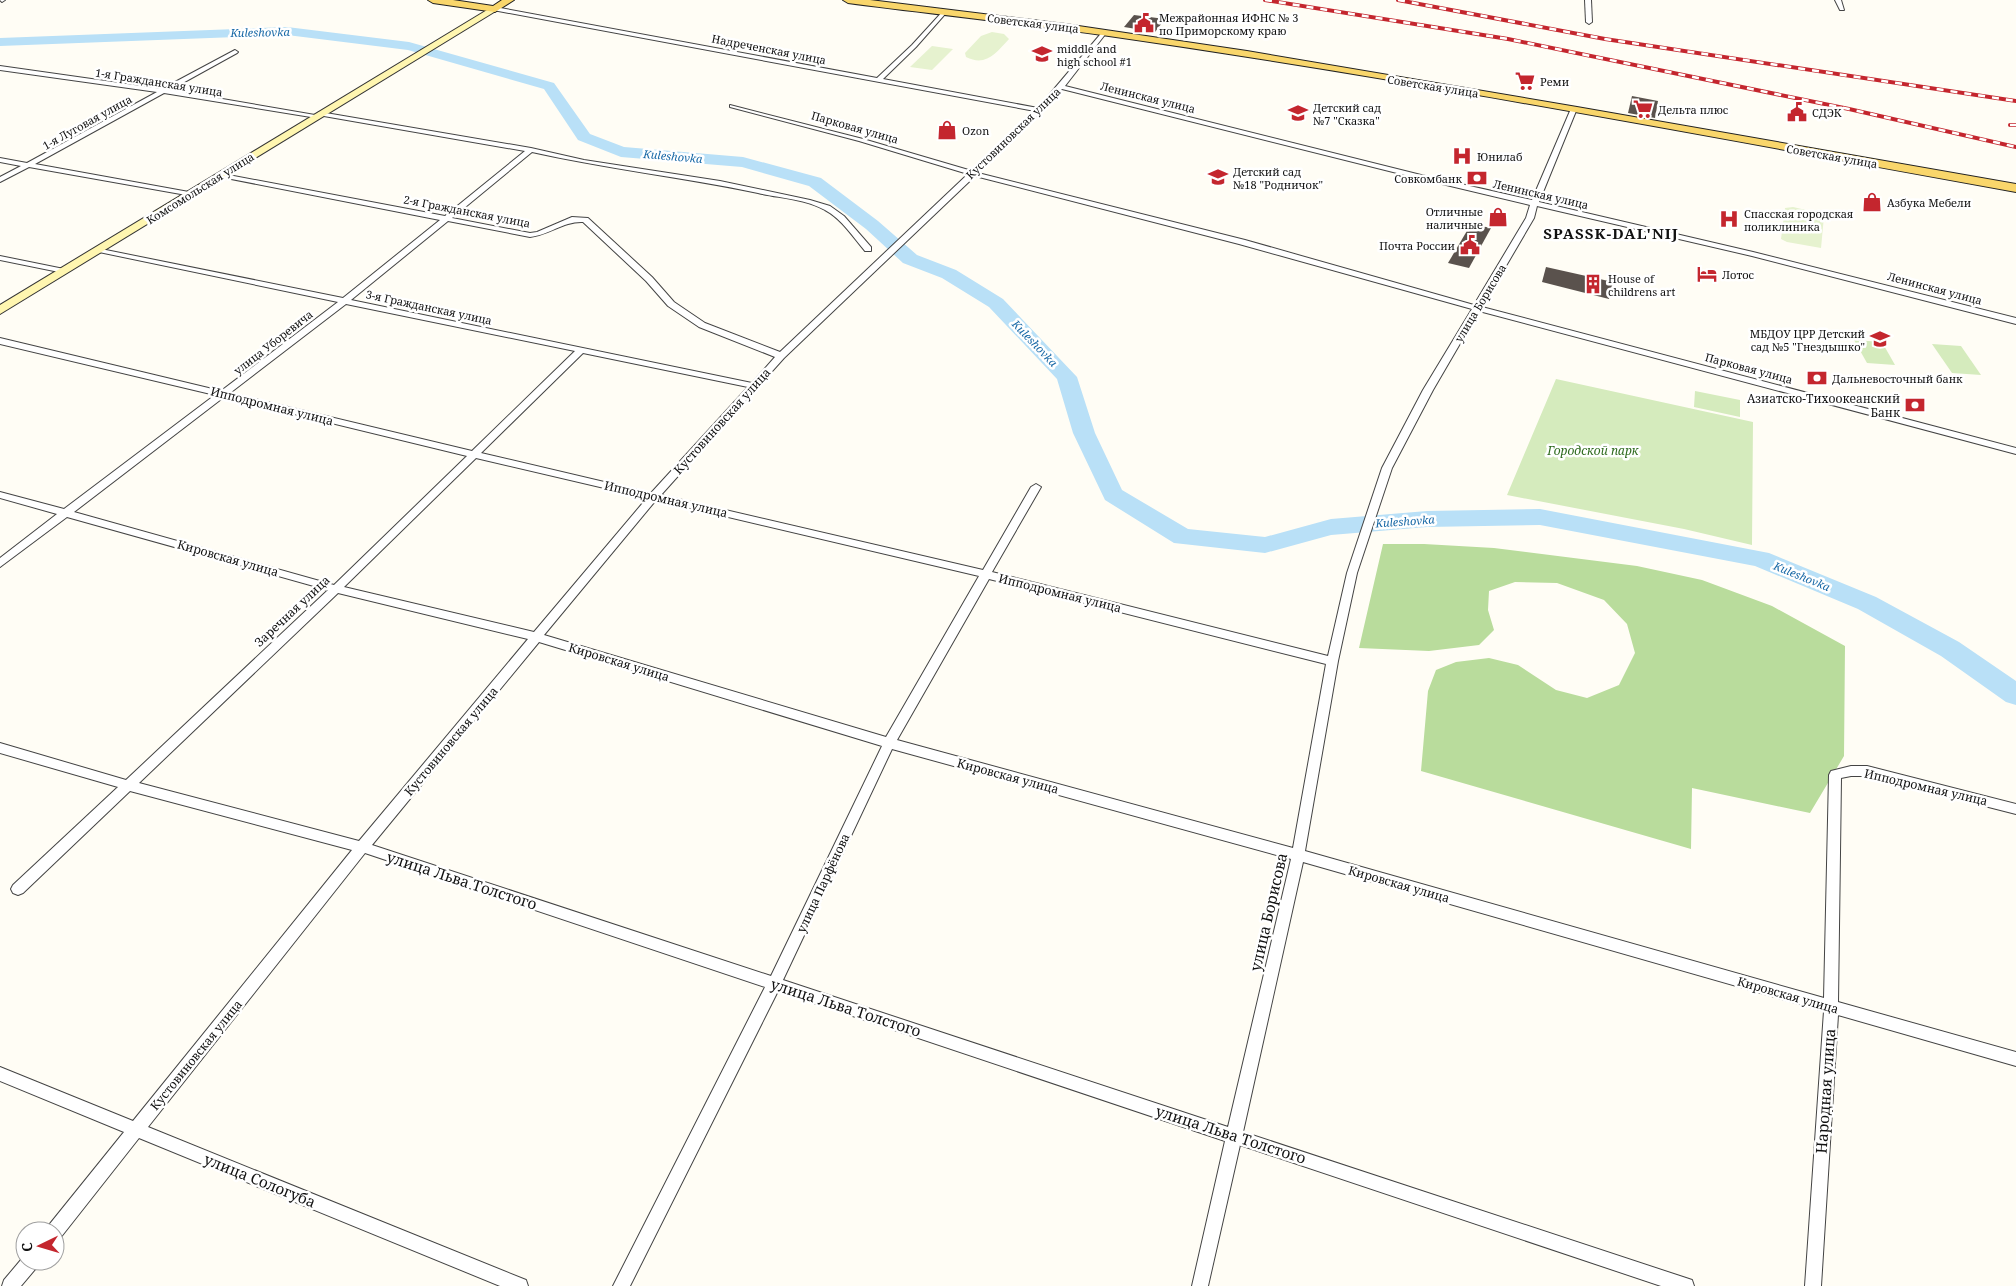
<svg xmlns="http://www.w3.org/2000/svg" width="2016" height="1286" font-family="'Noto Serif',serif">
  <rect width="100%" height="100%" fill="#fffdf5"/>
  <!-- green -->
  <g fill="#d5ebbd">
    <polygon points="1854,340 1882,342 1895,365 1867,363"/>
    <polygon points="1932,344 1961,346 1981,375 1952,373"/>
    <polygon points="1556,379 1753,422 1752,545 1684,529 1507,495"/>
    <polygon points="1695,391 1740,400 1740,417 1694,407"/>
  </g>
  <!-- forest -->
  <polygon fill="#b9dc9c" points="1383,544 1424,544 1494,548 1637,566 1702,580 1772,606 1845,646 1844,756 1810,813 1692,788 1691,849 1421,771 1428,691 1436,670 1456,662 1489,658 1518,665 1556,690 1587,698 1619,685 1635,653 1627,624 1604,600 1557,583 1515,582 1489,591 1488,610 1494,630 1479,645 1429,651 1359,648"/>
  <!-- pitch -->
  <g fill="#e6f2cf">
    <path d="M992 32 1004 34 1009 39C996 53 986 67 966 57L965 53 981 36Z"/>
    <polygon points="932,46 953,49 932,70 910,67"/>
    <polygon points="1793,207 1819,213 1824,216 1821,248 1787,242 1781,239 1785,208"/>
  </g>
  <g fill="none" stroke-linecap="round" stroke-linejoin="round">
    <!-- river -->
    <polygon fill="#b9e0f7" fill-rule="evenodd" points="287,27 409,42 554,83 590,134 624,147 743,157 821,178 878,221 917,255 956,270 1003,299 1077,377 1095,433 1122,490 1188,529 1265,537 1331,519 1427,511 1540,509 1769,553 1876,597 1959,642 2016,681 2016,705 2006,702 1941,656 1858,609 1755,566 1540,525 1427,527 1331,535 1265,553 1174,543 1105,500 1073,433 1057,379 989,307 942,278 903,263 866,229 809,186 742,167 621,157 578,140 544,89 408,50 287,35 0,46 0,38"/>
  </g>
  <!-- building -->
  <g fill="#5a524d">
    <polygon points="1134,15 1165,19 1155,32 1124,27"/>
    <polygon points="1632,96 1658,101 1655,118 1628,113"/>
    <polygon points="1471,224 1491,228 1469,268 1448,263"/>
    <polygon points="1546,267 1613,282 1609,299 1542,282"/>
  </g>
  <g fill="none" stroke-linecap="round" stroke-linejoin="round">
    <defs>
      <g id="street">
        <polygon points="0,0 5,0 2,2"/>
        <polygon points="1585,0 1591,0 1592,22 1589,24 1586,22"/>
        <polygon points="1835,0 1841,0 1844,10 1840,10"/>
        <path d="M495 7 877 78 912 45 944 10 946 11V13L916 47 883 79 1038 108 1104 30 1107 32 1065 86 1421 175 1532 200 1570 111 1573 109 1576 111 1539 202 1753 252 2016 318V324L1752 256 1537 206 1534 218 1482 307 2016 448V454L1479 311 1433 390 1392 468 1357 573 1338 661 1305 851 1824 998 1829 775 1831 771 1851 766H1867L2016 804V814L1867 776H1851L1841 778 1838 1002 2016 1052V1066L1838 1015 1821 1286H1805L1824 1011 1303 862 1243 1132 1686 1278 1692 1280 1694 1286H1661L1240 1145 1208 1286H1192L1225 1141 778 991 630 1286H613L765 987 365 853 148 1127 526 1280 528 1286H500L139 1138 61 1237 55 1239V1231H47L49 1225 124 1132 0 1081V1067L133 1121 352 850 130 791 23 893 18 895 13 893 11 889 13 885 118 787 0 753V743L126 780 328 590 67 517 0 567V558L57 514 0 498V492L64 509 215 395 0 344V338L221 391 338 302 99 252H96V248L343 298 440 220 221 177H218V173L445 216 525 151 318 115V113L320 112 531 148 584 160 720 181 810 200 830 206 844 216 871 247V251H865C853 237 842 219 825 210 806 199 779 198 758 193 683 177 607 169 532 152L452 218 530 233 537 232 572 217 588 218 652 277 674 302 705 323 780 352 968 174 859 141 730 107V105L863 139 972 171 1035 111 493 10ZM1062 89 1421 179 1530 205 1526 218 1474 305 1245 240 978 173 1040 113ZM975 176 1239 244 1472 309 1423 390 1382 468 1347 573 1328 656 992 572 1041 487 1036 484 1031 487 983 570 661 495 784 358ZM448 221 530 237C549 235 564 221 583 222L646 281 668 306 699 327 775 357 752 383 351 300ZM346 304 575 351 472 451 230 393ZM583 353 748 387 651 493 481 453ZM224 397 467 456 334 585 74 512ZM476 458 647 498 534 632 344 587ZM656 500 979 576 886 737 544 635ZM989 579 1326 664 1293 848 897 740ZM338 593 528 639 359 841 139 783ZM539 642 882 746 771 976 372 845ZM892 749 1291 859 1228 1127 783 980Z"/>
        <polygon points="235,50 238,52 237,53 170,90 315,115 318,117 317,118 164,93 35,164 189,192 192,192 192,196 29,167 0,182 0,177 21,166 0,162 0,158 27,163 157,92 0,70 0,66 162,89"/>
        <polygon points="0,256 64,269 68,271 64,273 0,260"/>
        <polygon points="25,1255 25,1261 39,1261 37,1267 21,1286 2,1286 4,1280"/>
      </g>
      <polygon id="secondary" points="492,7 499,9 0,314 0,305"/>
      <g id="primary">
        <polygon points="428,0 453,0 493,6 502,0 514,0 495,12 433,3"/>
        <path d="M843 0H870L1065 24 1247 51 1577 107 2016 184V192C1712 137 1408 79 1102 35 1017 23 933 14 848 3Z"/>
      </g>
    </defs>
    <!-- street casing -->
    <use href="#street" stroke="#444" stroke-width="2"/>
    <!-- secondary casing -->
    <use href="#secondary" stroke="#333" stroke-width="2"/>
    <!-- primary casing -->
    <use href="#primary" stroke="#222" stroke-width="2"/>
    <!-- street -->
    <use href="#street" fill="#fff" fill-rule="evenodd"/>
    <!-- secondary -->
    <use href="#secondary" fill="#fff6b0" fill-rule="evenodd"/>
    <!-- primary -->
    <use href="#primary" fill="#f9d66b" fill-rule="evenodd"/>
    <defs>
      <g id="rail">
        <polyline points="1265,0 1508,39 1849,109 2016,147"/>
        <polyline points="1398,0 1605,39 2016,101"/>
        <polyline points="2010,125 2016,125"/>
      </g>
    </defs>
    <!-- rail casing -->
    <use href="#rail" stroke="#c4262e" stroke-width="4"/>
    <!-- rail -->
    <use href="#rail" stroke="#fff" stroke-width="2.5" stroke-dasharray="7" stroke-linecap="butt"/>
  </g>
  <!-- icons -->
  <defs>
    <symbol id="civic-bare" viewBox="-9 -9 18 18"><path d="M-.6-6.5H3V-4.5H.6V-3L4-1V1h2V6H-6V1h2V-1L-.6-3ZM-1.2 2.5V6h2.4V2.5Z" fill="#c4262e" stroke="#fff" stroke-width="2.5" paint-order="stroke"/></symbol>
    <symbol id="school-bare" viewBox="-9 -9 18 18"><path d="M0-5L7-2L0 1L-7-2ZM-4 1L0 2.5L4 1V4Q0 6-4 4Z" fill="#c4262e" stroke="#fff" stroke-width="2.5" paint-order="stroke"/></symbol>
    <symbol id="supermarket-bare" viewBox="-9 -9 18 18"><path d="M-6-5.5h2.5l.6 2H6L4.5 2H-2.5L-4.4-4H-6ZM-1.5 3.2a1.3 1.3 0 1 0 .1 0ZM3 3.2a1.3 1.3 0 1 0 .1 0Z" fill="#c4262e" stroke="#fff" stroke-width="2.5" paint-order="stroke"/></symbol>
    <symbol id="shop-bare" viewBox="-9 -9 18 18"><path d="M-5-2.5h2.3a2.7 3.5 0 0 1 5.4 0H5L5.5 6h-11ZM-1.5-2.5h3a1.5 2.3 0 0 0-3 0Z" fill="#c4262e" stroke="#fff" stroke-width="2.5" paint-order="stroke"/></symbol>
    <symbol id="hospital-bare" viewBox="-9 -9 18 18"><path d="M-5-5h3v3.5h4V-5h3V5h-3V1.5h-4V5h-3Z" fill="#c4262e" stroke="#fff" stroke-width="2.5" paint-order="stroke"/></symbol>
    <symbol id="bank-bare" viewBox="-9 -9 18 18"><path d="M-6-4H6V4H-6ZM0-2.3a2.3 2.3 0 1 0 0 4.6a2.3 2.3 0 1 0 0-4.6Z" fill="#c4262e" stroke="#fff" stroke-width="2.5" paint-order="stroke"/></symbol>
    <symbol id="hotel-bare" viewBox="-9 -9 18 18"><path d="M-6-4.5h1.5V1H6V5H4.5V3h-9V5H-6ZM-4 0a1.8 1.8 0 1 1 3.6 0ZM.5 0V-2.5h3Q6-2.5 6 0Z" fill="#c4262e" stroke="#fff" stroke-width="2.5" paint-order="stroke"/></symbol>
    <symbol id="building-bare" viewBox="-9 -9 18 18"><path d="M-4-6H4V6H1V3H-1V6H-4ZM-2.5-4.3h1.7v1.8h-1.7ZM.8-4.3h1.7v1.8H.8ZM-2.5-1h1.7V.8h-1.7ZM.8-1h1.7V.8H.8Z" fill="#c4262e" stroke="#fff" stroke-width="2.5" paint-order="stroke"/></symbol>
  </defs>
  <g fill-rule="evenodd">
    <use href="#civic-bare" x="1130" y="9" width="28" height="28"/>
    <use href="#school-bare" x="1028" y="40" width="28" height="28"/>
    <use href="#supermarket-bare" x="1511" y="67" width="28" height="28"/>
    <use href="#supermarket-bare" x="1629" y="95" width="28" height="28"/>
    <use href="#civic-bare" x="1783" y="98" width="28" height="28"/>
    <use href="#school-bare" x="1284" y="99" width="28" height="28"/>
    <use href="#shop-bare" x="933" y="116" width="28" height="28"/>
    <use href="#hospital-bare" x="1448" y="142" width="28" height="28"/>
    <use href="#school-bare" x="1204" y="163" width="28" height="28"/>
    <use href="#bank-bare" x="1463" y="164" width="28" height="28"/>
    <use href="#shop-bare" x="1858" y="188" width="28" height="28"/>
    <use href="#shop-bare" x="1484" y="203" width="28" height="28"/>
    <use href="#hospital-bare" x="1715" y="205" width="28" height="28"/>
    <use href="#civic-bare" x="1456" y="231" width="28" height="28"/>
    <use href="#hotel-bare" x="1693" y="260" width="28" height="28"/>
    <use href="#building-bare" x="1579" y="270" width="28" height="28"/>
    <use href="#school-bare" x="1866" y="325" width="28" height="28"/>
    <use href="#bank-bare" x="1803" y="364" width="28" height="28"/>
    <use href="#bank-bare" x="1901" y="391" width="28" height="28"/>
  </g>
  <g text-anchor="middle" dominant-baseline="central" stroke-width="5" stroke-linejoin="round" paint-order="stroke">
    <!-- far-poi labels -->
    <g font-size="11" fill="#111" stroke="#fff" text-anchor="start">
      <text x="1159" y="17">Межрайонная ИФНС № 3<tspan x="1159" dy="13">по Приморскому краю</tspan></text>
      <text x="1057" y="48">middle and<tspan x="1057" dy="13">high school #1</tspan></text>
      <text x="1540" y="81">Реми</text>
      <text x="1313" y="107">Детский сад<tspan x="1313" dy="13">№7 "Сказка"</tspan></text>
      <text x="1658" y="109">Дельта плюс</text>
      <text x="1812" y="112">СДЭК</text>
      <text x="962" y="130">Ozon</text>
      <text x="1477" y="156">Юнилаб</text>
      <text x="1233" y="171">Детский сад<tspan x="1233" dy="13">№18 "Родничок"</tspan></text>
      <text x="1462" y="178" text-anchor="end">Совкомбанк</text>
      <text x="1887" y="202">Азбука Мебели</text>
      <text x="1483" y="211" text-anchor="end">Отличные<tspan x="1483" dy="13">наличные</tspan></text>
      <text x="1744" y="213">Спасская городская<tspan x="1744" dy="13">поликлиника</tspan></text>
      <text x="1455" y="245" text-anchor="end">Почта России</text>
      <text x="1722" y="274">Лотос</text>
      <text x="1608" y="278">House of<tspan x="1608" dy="13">childrens art</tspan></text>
      <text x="1865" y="333" text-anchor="end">МБДОУ ЦРР Детский<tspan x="1865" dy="13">сад №5 "Гнездышко"</tspan></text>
      <text x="1832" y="378">Дальневосточный банк</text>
    </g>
    <!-- far-street labels -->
    <g font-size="11" fill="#111" stroke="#fff">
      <text transform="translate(1033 23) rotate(7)">Советская улица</text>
      <text transform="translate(769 49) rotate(11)">Надреченская улица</text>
      <text transform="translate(159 82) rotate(9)">1-я Гражданская улица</text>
      <text transform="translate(1433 86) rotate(9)">Советская улица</text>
      <text transform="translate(1148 97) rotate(14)">Ленинская улица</text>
      <text transform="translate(87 122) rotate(-29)">1-я Луговая улица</text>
      <text transform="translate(855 127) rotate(16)">Парковая улица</text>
      <text transform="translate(1013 133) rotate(-44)">Кустовиновская улица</text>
      <text transform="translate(1832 156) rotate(10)">Советская улица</text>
      <text transform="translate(200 188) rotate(-32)">Комсомольская улица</text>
      <text transform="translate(1541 194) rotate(13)">Ленинская улица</text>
      <text transform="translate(467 211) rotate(11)">2-я Гражданская улица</text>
      <text transform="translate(1935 288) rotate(15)">Ленинская улица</text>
      <text transform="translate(1480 303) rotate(-59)">улица Борисова</text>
      <text transform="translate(429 307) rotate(12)">3-я Гражданская улица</text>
      <text transform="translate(273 342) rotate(-38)">улица Уборевича</text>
      <text transform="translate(1749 368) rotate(15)">Парковая улица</text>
    </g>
    <!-- far-water labels -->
    <g font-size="11" font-style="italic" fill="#1768a6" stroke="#fff">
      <text transform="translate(260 32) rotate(-1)">Kuleshovka</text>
      <text transform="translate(673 156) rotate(5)">Kuleshovka</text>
      <text transform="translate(1035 343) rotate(46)">Kuleshovka</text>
      <text transform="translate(1405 521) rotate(-4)">Kuleshovka</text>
      <text transform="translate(1802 576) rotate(22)">Kuleshovka</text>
    </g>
    <!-- poi labels -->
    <g font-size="12" fill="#111" stroke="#fff" text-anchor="end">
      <text x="1900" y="398">Азиатско-Тихоокеанский<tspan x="1900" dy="14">Банк</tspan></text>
    </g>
    <!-- street labels -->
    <g font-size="12" fill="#111" stroke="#fff">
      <text transform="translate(272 406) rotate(14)">Ипподромная улица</text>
      <text transform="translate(722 421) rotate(-48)">Кустовиновская улица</text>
      <text transform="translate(666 499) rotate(13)">Ипподромная улица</text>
      <text transform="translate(228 558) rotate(16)">Кировская улица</text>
      <text transform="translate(1060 593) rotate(14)">Ипподромная улица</text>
      <text transform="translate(292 611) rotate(-43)">Заречная улица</text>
      <text transform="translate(619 662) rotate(17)">Кировская улица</text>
      <text transform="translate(451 741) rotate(-50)">Кустовиновская улица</text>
      <text transform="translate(1008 776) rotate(15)">Кировская улица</text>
      <text transform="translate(1926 787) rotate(13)">Ипподромная улица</text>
      <text transform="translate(823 883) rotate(-65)">улица Парфёнова</text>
      <text transform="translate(1399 884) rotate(16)">Кировская улица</text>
      <text transform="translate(1788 995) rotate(16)">Кировская улица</text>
      <text transform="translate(196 1055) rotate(-51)">Кустовиновская улица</text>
    </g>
    <!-- park labels -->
    <g font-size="12" font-style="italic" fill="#2f6b1f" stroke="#fff">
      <text x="1593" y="450">Городской парк</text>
    </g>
    <!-- far-district labels -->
    <g font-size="15" font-weight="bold" letter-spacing="1" fill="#111" stroke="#fff">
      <text x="1611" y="233">SPASSK-DAL'NIJ</text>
    </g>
    <!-- near-street labels -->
    <g font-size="15" fill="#111" stroke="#fff">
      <text transform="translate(462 880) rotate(18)">улица Льва Толстого</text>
      <text transform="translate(1268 912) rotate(-77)">улица Борисова</text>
      <text transform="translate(846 1007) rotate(18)">улица Льва Толстого</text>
      <text transform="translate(1825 1091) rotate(-86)">Народная улица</text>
      <text transform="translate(1231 1134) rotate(18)">улица Льва Толстого</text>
      <text transform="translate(260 1180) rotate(22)">улица Сологуба</text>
    </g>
  </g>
  <!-- north arrow -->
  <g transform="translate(40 1246) rotate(265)"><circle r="24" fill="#ffffff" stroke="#a0a0a0"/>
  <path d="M0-4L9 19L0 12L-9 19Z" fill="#c4262e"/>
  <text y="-8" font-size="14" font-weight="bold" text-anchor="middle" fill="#111111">С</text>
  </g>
</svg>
